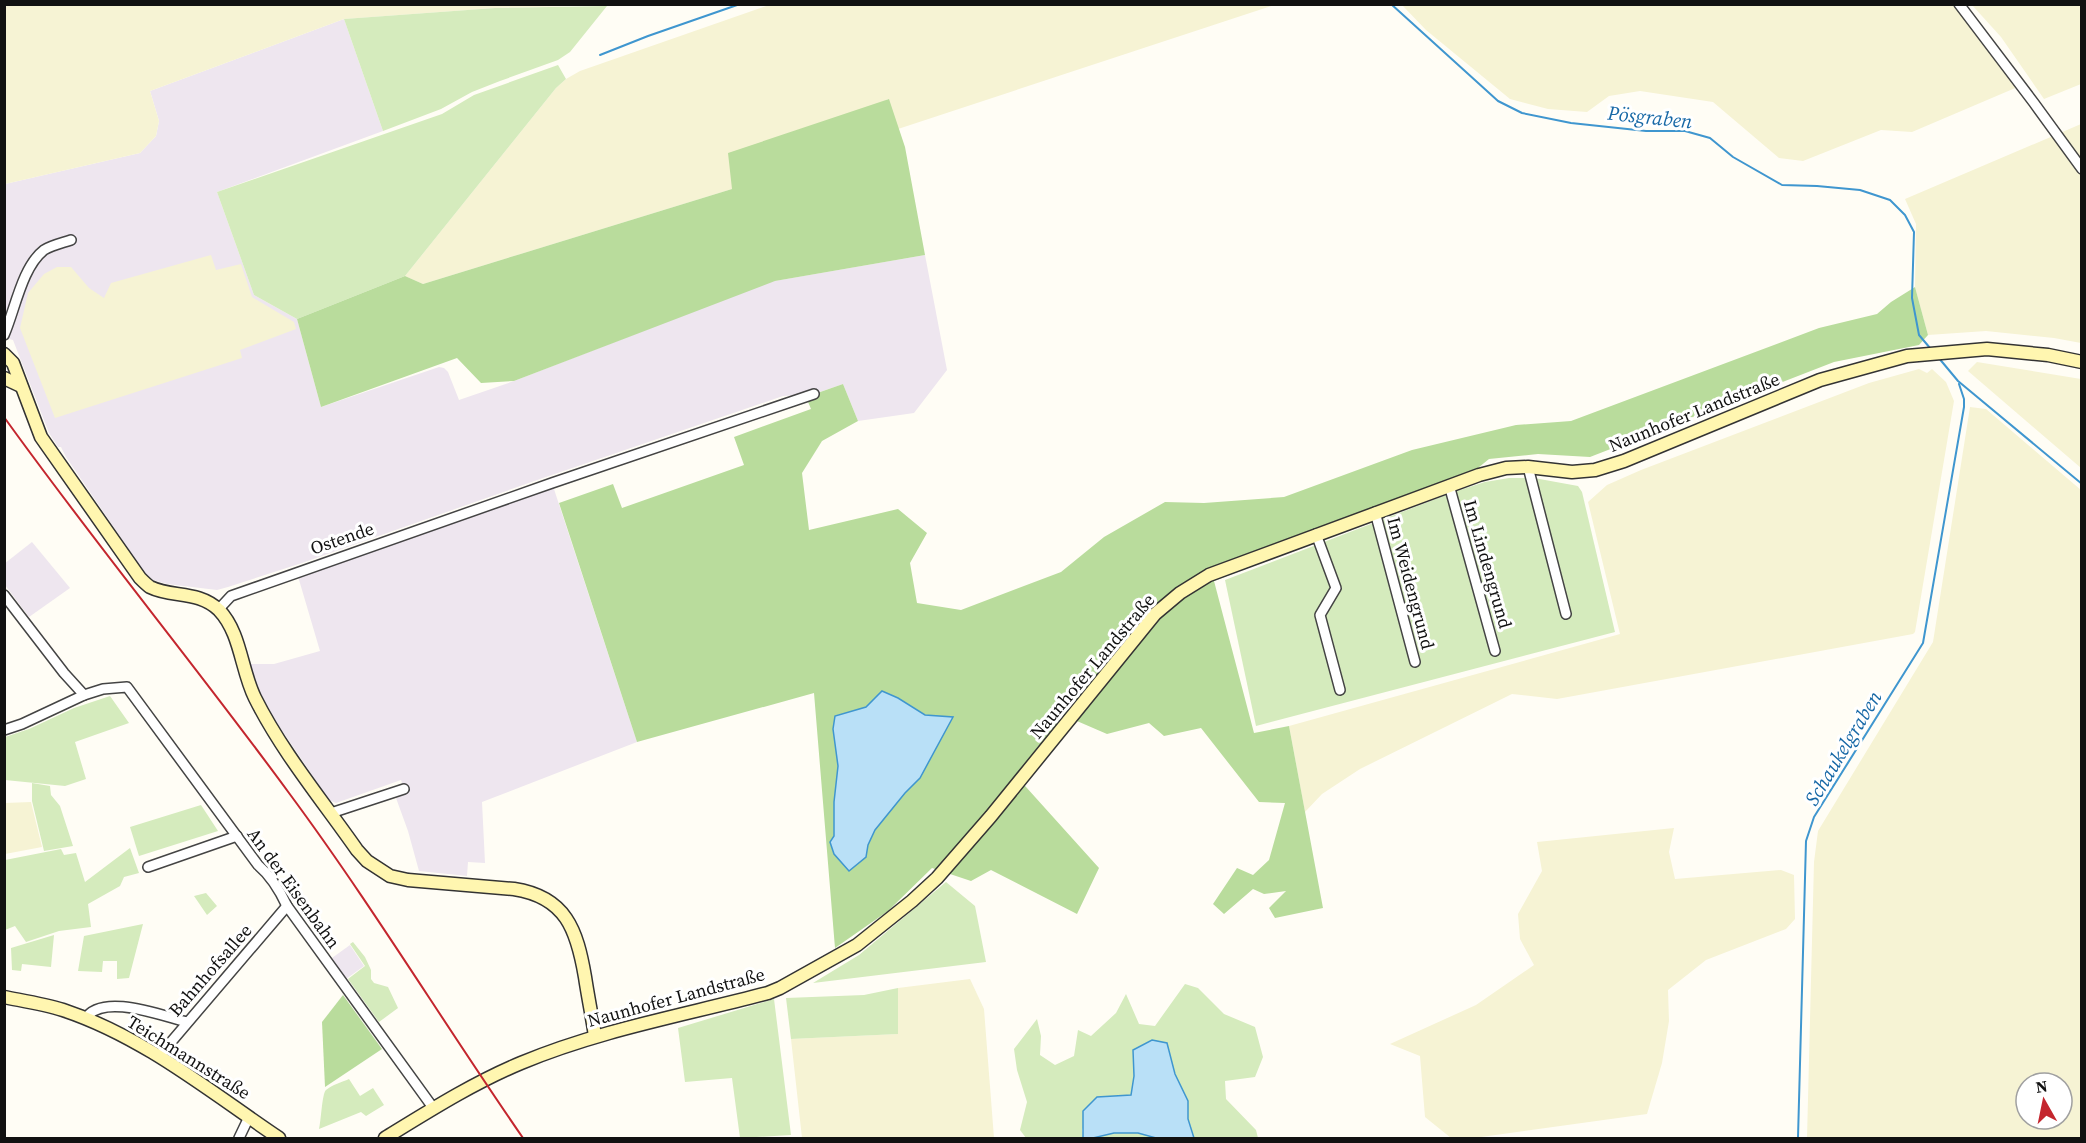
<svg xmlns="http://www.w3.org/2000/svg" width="2086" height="1143" font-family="'Source Serif 4',serif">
  <rect width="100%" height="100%" fill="#fffdf5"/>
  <!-- industrial -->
  <g fill="#eee6ef">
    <polygon points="344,19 383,131 217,192 254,295 297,319 321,407 439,367 444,368 448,372 459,400 514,381 769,282 925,255 947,370 914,413 858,421 843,384 814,394 783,396 543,478 302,563 228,587 217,590 167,584 153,580 145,573 66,457 61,447 58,447 49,433 13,340 5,338 5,184 140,153 156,136 159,121 150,91"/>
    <polygon points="552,483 637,742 482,802 485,863 468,862 467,876 419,871 408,831 396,798 406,794 401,780 336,803 329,800 277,723 261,694 250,664 274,664 320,651 297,573"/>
    <polygon points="32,542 70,588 29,617 5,585 4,564"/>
    <polygon points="350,945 364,966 346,979 332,958"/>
  </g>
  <!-- farmland -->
  <g fill="#f6f3d4" fill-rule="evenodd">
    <polygon points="5,5 608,5 495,8 344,19 150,91 159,121 156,136 140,153 5,184"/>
    <polygon points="769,5 1274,5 898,129 888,99 732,189 423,284 405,276 556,88 566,79 580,71"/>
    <polygon points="1402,5 1959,5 2020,86 1912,132 1881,130 1803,161 1779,158 1713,102 1640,91 1609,96 1587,112 1548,109 1510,99 1426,30"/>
    <polygon points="1972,5 2081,5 2081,84 2044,99 2001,37"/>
    <polygon points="2081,124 2081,343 2054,338 1986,331 1928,335 1915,287 1916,224 1905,199"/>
    <polygon points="211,255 216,270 241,264 252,297 294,322 296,329 240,350 242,358 55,418 20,328 28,293 44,274 57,267 71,267 89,288 104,298 111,283"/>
    <polygon points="1977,362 2081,379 2081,468 1968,371"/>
    <polygon points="1919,369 1927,373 1932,369 1946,382 1954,401 1915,632 1913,634 1557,699 1512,694 1360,769 1322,794 1305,812 1289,726 1620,634 1588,502 1607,485 1641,470 1869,383"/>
    <path d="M1970 407 1986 409 2081 490V1138H1807L1814 862 1818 831 1933 642ZM2026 1083H2062V1119H2026Z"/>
    <polygon points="31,802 42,847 5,854 5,803"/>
    <polygon points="1674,828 1669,852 1675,879 1781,870 1794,875 1795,919 1786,929 1706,960 1668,990 1669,1021 1662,1063 1647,1114 1474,1138 1451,1138 1425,1117 1420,1056 1390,1044 1476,1005 1534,965 1520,939 1518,914 1542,871 1537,842"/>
    <polygon points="970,979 984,1009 994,1138 802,1138 791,1039 898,1034 898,988"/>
  </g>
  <!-- green -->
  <g fill="#d5ebbd">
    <polygon points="607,6 570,52 558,60 500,81 472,92 441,109 383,131 344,19 495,8"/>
    <polygon points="558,65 566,79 556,88 405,276 297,319 254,295 217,192 442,114 474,95"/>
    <polygon points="1509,478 1534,478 1578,486 1582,492 1615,632 1256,726 1225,580 1454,492 1485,482"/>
    <polygon points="110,696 129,723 75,742 86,779 65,786 5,780 5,737 29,729 74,708"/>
    <polygon points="32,783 50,786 51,795 60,806 73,846 44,851 32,801"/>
    <polygon points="201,805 218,831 139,856 130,827"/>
    <polygon points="130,848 139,873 124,877 120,886 88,904 91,927 59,931 26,942 15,926 5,930 5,860 61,849 64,855 76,853 85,882"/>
    <polygon points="946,882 975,906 986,962 813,983 859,955"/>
    <polygon points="206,893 217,906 207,915 194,896"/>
    <polygon points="143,924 129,978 117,979 117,961 103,961 102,972 78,971 84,936"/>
    <polygon points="54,935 51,967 22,964 21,971 12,970 11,948"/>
    <polygon points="353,942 365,957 371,970 371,979 374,983 388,987 398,1008 379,1022 348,979 365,966 350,944"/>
    <polygon points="1185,984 1198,988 1224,1014 1255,1027 1263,1057 1255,1077 1225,1081 1226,1099 1256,1130 1258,1138 1194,1138 1188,1119 1188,1101 1175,1074 1167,1044 1133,1050 1134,1076 1131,1096 1097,1097 1082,1130 1083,1138 1026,1138 1020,1130 1027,1102 1017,1070 1014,1049 1037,1019 1041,1036 1040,1055 1055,1065 1074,1056 1078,1030 1091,1036 1116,1013 1126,994 1139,1024 1155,1026"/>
    <polygon points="898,988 898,1034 791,1039 786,998 864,995"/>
    <polygon points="774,999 791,1135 740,1138 732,1078 685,1082 678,1028"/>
    <path d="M349 1079 360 1096 373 1088 384 1105 366 1116 361 1112 319 1129C321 1122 322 1093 326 1090 332 1085 342 1082 349 1079Z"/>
    <polygon points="1114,1133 1138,1133 1156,1138 1093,1138"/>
  </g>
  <!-- forest -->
  <g fill="#b9dc9c">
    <polygon points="889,99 905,147 925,255 775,281 514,381 481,383 457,358 321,407 297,319 405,276 423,284 732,189 728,153"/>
    <polygon points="1915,287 1928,335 1919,345 1834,362 1590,457 1538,454 1489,459 1452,489 1214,581 1254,733 1289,726 1323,908 1275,918 1269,908 1286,891 1264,894 1253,889 1224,914 1213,904 1237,868 1253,875 1269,860 1285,803 1259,802 1201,728 1164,736 1149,723 1107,734 1063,715 1017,777 1099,868 1077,914 991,870 971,881 932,868 888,911 835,948 814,693 637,742 559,503 613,484 622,508 744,465 734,437 811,409 806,397 843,384 858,421 822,441 802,473 809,530 898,509 927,533 910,563 917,603 961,610 1061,572 1104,537 1165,502 1204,503 1284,497 1412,450 1516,425 1571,421 1819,328 1877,314 1891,302"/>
    <polygon points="343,995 382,1049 325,1087 322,1022"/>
  </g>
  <!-- water -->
  <g fill="#b9e0f7" stroke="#3f96cf" stroke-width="1.5">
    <polygon points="882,691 898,698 925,715 953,717 920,778 905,793 875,830 868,845 866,857 849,871 834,854 830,842 834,836 834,802 838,766 833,729 835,716 866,707"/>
    <polygon points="1152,1040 1167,1043 1175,1074 1188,1101 1188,1119 1194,1138 1156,1138 1138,1133 1114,1133 1093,1138 1083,1138 1083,1111 1097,1097 1131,1095 1134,1076 1133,1050"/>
  </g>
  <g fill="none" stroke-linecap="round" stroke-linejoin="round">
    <!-- stream -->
    <g stroke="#3f96cf" stroke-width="2">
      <polyline points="1391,4 1498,101 1522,113 1571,123 1646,131 1685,131 1710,138 1733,157 1782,185 1817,186 1860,190 1890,200 1905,215 1914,232 1912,298 1919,335 1930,348"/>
      <polyline points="600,55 648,36 740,4"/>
      <polyline points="1938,357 1958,381 2082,484"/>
      <polyline points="1798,1138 1806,841 1814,817 1923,643 1964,407 1964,399 1959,384"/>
    </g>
    <defs>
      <g id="street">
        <polyline points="1959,4 2034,103 2082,169"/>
        <path d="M4 335C15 310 22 267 44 250 52 245 62 243 71 240"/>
        <polyline points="1528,467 1566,614"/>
        <polyline points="1449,485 1495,651"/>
        <polyline points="1375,512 1415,662"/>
        <polyline points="1316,534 1336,588 1320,615 1340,690"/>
        <path d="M4 595 64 673 84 695 103 689 127 687 258 865C271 876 280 891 287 906L434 1109"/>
        <polyline points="218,610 231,596 552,483 814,394"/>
        <polyline points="4,730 22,724 84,695"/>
        <polyline points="331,813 404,789"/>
        <polyline points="148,867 237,836"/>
        <path d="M85 1019C102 992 162 1016 187 1022"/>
        <polyline points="160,1055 287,906"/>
        <polyline points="239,1138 249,1117"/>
      </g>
      <g id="secondary">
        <path d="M4 354 13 363 41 437 140 578C143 581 147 585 150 587 172 598 198 590 219 610 241 633 241 670 255 698 282 752 322 800 357 850L367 861 390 876 408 880 514 889C566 897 577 930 585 977 588 997 592 1016 595 1036"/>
        <polyline points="4,378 21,386"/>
        <path d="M4 997C24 1001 44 1004 63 1010 144 1037 209 1091 279 1138"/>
        <path d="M385 1138C429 1111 473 1083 521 1063 600 1030 685 1015 768 993L780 988 857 945 912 901 937 878 991 816 1155 614 1180 593 1209 575 1479 475 1506 468 1528 467 1572 472 1595 470 1624 461 1820 380 1907 356 1987 349 2048 355 2082 362"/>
      </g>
    </defs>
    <!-- street casing -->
    <use href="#street" stroke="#444" stroke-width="12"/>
    <!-- secondary casing -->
    <use href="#secondary" stroke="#333" stroke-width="15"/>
    <!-- street -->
    <use href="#street" stroke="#fff" stroke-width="9"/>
    <!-- secondary -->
    <use href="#secondary" stroke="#fff6b0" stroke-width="12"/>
    <!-- rail -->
    <path stroke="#c4262e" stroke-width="2" d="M4 417C96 545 196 666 289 793 372 905 444 1024 523 1138"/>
  </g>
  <g text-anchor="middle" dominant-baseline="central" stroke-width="6" stroke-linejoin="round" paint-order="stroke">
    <!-- street labels -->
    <g font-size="18" fill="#111" stroke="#fff">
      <text transform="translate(1694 412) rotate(-22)">Naunhofer Landstraße</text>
      <text transform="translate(342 538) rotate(-19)">Ostende</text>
      <text transform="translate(1488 564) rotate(74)">Im Lindengrund</text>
      <text transform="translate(1411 583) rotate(75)">Im Weidengrund</text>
      <text transform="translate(1092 666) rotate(-50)">Naunhofer Landstraße</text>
      <text transform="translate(294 888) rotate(54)">An der Eisenbahn</text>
      <text transform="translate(210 970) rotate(-49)">Bahnhofsallee</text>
      <text transform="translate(676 997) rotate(-15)">Naunhofer Landstraße</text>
      <text transform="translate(189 1057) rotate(32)">Teichmannstraße</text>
    </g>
    <!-- water labels -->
    <g font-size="20" font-style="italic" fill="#1768a6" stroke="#fff">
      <text transform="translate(1650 117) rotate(6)">Pösgraben</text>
      <text transform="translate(1843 748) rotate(-59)">Schaukelgraben</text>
    </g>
  </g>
  <!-- border -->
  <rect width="2086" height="1143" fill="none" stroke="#111111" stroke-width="12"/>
  <!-- north arrow -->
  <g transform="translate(2044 1101) rotate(351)"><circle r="28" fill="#ffffff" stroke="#a0a0a0" stroke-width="1.5"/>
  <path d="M0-4.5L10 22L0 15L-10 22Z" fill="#c4262e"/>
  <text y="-9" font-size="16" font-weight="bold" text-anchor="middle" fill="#111111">N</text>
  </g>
</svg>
